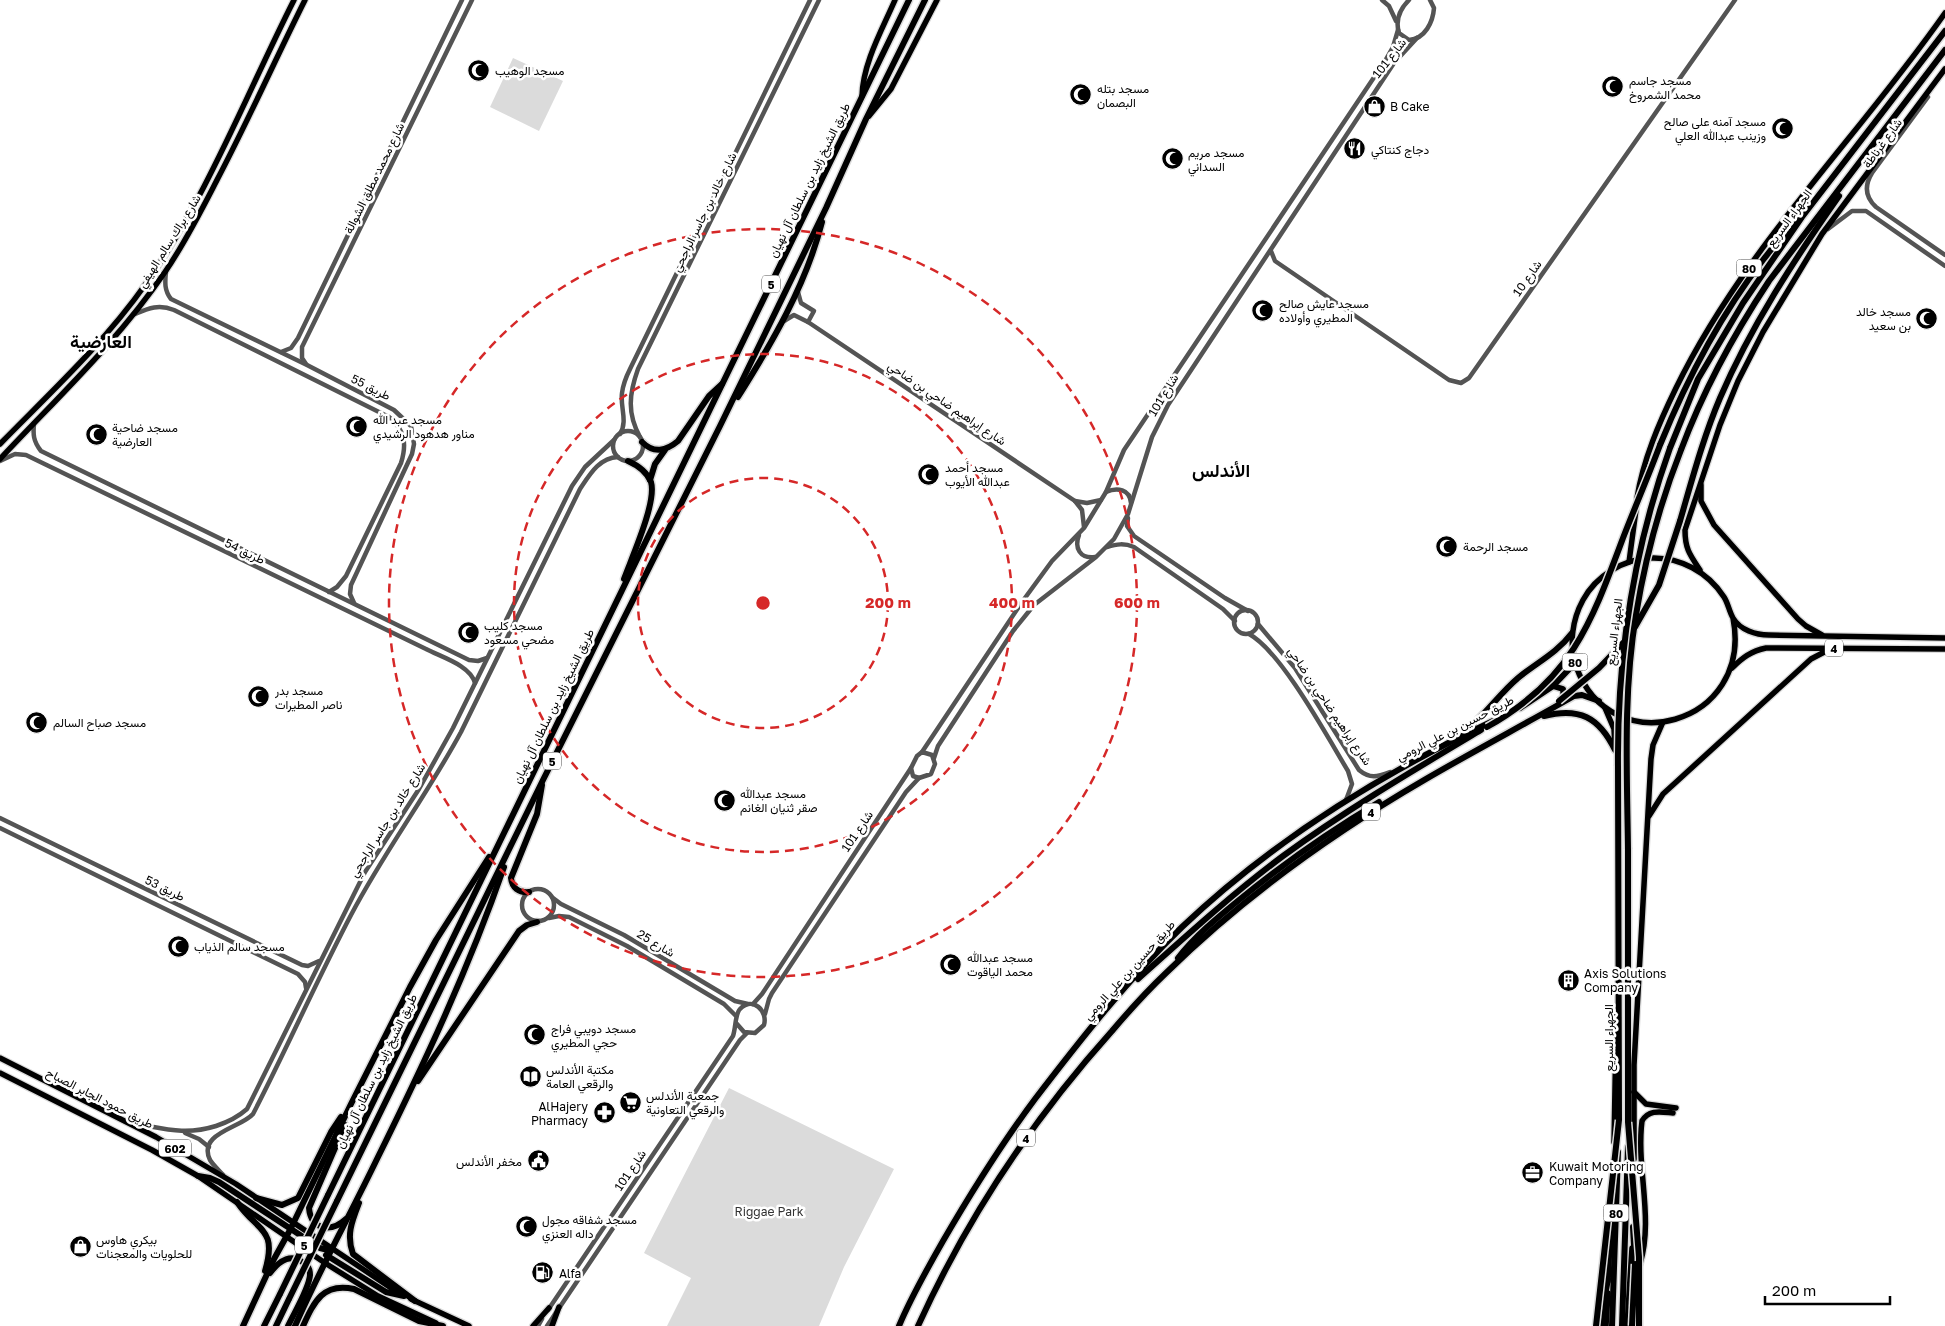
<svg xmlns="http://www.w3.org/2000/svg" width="1945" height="1326" font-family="'Golos Text',Vazirmatn,sans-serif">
  <rect width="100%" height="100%" fill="#fff"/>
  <!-- green -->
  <g fill="#dbdbdb">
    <polygon points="513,58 563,81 539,131 490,107"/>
    <polygon points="729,1088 894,1169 844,1267 819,1326 667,1326 691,1278 644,1253"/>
  </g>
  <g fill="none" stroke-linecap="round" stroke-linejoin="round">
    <defs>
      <g id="major">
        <path d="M862 96C863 63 882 30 895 0"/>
        <polyline points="869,116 891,89 937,0"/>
        <path d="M0 444C50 393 104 343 145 285 207 197 246 95 294 0"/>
        <path d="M0 459C57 398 118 341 165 272 185 243 201 211 217 180 248 121 275 60 305 0"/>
        <polyline points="1701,485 1701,501 1714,525 1798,619 1806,626 1822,635"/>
        <path d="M1637 498C1643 460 1659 423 1676 388 1744 248 1857 139 1945 13"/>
        <polyline points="1629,562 1636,510"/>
        <path d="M1700 570C1690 555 1685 549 1685 530L1720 425 1738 381 1763 332 1822 234 1945 69"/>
        <path d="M1733 618C1754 726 1610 764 1576 666 1569 644 1572 620 1583 600 1596 576 1623 559 1651 558 1680 557 1708 572 1724 597 1728 603 1729 611 1733 618 1740 630 1756 635 1769 635L1945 638"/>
        <path d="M1732 668C1742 658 1751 651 1766 648L1945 649"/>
        <polyline points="1605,708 1614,729 1615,747"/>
        <polyline points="1649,816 1663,794 1811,659 1832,648"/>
        <polyline points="0,1058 156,1137 236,1184 400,1294"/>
        <polyline points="0,1073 152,1150 198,1176 325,1263 378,1296 436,1323"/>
        <polyline points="1634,1092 1646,1104 1676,1108"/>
        <polyline points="1614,1142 1616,1033"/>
        <polyline points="1634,1159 1634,1065 1651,759 1653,745 1663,722"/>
        <path d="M1640 1264C1654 1218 1636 1168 1642 1121 1649 1109 1661 1112 1673 1113"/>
        <polyline points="1608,1281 1612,1203"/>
        <polyline points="411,1299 469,1326"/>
        <polyline points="533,1326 549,1308"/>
        <polyline points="552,1326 559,1307"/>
        <polyline points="1606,1326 1608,1293"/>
        <polyline points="1627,1326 1632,1248"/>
      </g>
      <g id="highway">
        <path d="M738 397C772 343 806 285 822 222"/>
        <path d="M642 442C654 454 666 451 678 441L709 396 722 384"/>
        <path d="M1660 445C1687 379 1719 317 1763 260 1774 246 1785 231 1797 219"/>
        <polyline points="1670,448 1698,379 1743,303 1802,217 1945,31"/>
        <path d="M1681 450C1703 391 1734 334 1769 281L1945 50"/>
        <polyline points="650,480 655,464 665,450"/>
        <path d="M1680 521C1692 480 1703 438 1720 398 1751 326 1794 260 1839 196"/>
        <path d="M624 579C632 557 657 502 651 482 647 472 637 465 628 461"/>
        <polyline points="1553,686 1563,689 1564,700"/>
        <polyline points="1520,708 1553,686 1575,663"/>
        <path d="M1544 716C1579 707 1599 717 1615 750"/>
        <path d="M1465 731C1485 716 1498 695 1518 678 1536 663 1557 653 1572 633"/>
        <polyline points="1618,766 1619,1125"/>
        <polyline points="1628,849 1628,1127"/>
        <path d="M529 892C519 893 512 888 511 878L537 814 542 785"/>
        <path d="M1178 958C1195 936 1217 918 1239 900 1283 864 1330 831 1379 802"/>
        <path d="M1138 979C1185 937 1232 894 1283 856 1346 810 1414 770 1481 730"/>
        <polyline points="418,1081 519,931 527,925 537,922"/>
        <path d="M345 1125 309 1208C311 1230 331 1233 346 1219"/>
        <polyline points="198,1176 210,1178 219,1182 320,1248 328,1250 332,1249"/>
        <polyline points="328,1195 909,0"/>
        <polyline points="256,1198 282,1205 298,1198 331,1132 341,1117"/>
        <polyline points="337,1201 543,780 720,426 826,208 866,119 925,0"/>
        <path d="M237 1202C257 1232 278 1227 265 1271"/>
        <path d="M359 1203C352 1221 346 1235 353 1254L415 1301"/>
        <polyline points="1633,1227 1635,1264"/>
        <polyline points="326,1255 386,1292 404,1296"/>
        <path d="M270 1273C279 1261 292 1251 306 1265 309 1267 310 1271 310 1275 309 1289 294 1313 288 1326"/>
        <polyline points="243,1326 274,1259 290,1230 351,1104 410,987 436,940 489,857"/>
        <polyline points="264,1326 280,1294"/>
        <polyline points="276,1326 289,1299"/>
        <path d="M295 1326C320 1269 350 1215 377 1159 424 1064 469 968 504 867"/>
        <path d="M303 1326C314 1302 323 1282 354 1289L419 1321 443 1326"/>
        <path d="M899 1326C911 1297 927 1269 943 1241 972 1191 1000 1146 1035 1099 1081 1039 1128 979 1182 927 1272 841 1381 774 1493 721"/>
        <path d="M918 1326C967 1218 1033 1119 1112 1031 1129 1011 1147 991 1166 973 1220 920 1281 872 1344 830 1418 780 1497 740 1574 696L1582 695 1599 701"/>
        <polyline points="1602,1326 1603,1307 1608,1279"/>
        <polyline points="1612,1326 1618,1152"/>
        <polyline points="1622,1326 1628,1147"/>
      </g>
    </defs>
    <!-- major casing -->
    <use href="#major" stroke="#dbdbdb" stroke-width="8"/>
    <!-- highway casing -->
    <use href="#highway" stroke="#dbdbdb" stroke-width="9"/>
    <!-- minor -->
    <g stroke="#545454" stroke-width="4.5">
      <polyline points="1382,0 1389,6 1396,21"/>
      <path d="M1409 0C1399 10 1395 20 1399 33L1409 40C1425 39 1433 22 1434 8L1430 0"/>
      <path d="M1928 97 1872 173C1864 186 1865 197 1876 207L1945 255"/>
      <polyline points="1828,229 1852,211 1866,211 1945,266"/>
      <polyline points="1271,251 1275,261 1449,380 1461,383 1469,378 1735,0"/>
      <path d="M166 271C165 282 164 290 171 299L307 365 394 410 411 426 414 444 412 454 351 585 350 594 354 603"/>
      <polyline points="798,292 801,303 814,311 808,322"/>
      <path d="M135 314C149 308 159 304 174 310L389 417C405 430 407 444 401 463L346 576 337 587 329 592"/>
      <polyline points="784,321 794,315 808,322 1075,501 1082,510 1084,527"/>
      <polyline points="281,352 291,348 298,338 462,0"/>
      <polyline points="306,364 302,358 302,347 472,0"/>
      <path d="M34 423C33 434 33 441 41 451L469 660 478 661 487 658"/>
      <circle cx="628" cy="446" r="15"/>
      <path d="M620 434C628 421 620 407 622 393 623 385 626 377 630 369L810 0"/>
      <path d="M640 437C627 413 629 394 638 369L819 0"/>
      <path d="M0 461 15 454 26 455 426 649C441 657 470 665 475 683"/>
      <path d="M1106 492C1117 487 1130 489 1131 503"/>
      <polyline points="1075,501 1087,503 1101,500"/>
      <polyline points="1128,518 1127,526 1134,536 1225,598 1248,611"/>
      <path d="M1079 535C1074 548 1080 559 1095 557"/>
      <path d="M1107 547C1117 544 1124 543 1134 547L1223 609 1235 621"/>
      <circle cx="1246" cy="622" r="12"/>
      <path d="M1258 624 1295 668 1359 770C1370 779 1377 777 1390 772"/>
      <path d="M1249 634C1281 651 1328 738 1348 771L1352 784 1346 800"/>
      <polyline points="922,752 1022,602 1052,561 1084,528 1106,492 1124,450 1385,61 1393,47 1398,30"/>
      <polygon points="922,752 932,755 935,764 931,774 919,778 913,776 911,768 917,756"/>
      <polyline points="934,758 938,746 1013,631 1034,605 1096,557 1114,539 1128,514 1152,437 1168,405 1394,63 1417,38"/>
      <polyline points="0,818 302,965 308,966 319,961"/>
      <polyline points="0,828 298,974 305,982 306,988"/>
      <circle cx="538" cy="905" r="16"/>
      <polyline points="553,898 561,904 624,935 735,1001 748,1004"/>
      <polyline points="549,918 559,916 569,917 627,946 724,1004 736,1016"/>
      <polyline points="753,1004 762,994 911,768"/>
      <polyline points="765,1014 769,999 772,993 906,792 919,778"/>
      <path d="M131 1123C163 1128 184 1136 216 1126 228 1122 238 1117 247 1109L365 872 419 789 453 728 572 486 585 467 614 440"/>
      <polyline points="185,1133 199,1139 209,1147"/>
      <path d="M223 1175C219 1170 213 1165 210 1160 197 1133 241 1128 253 1114 287 1048 317 980 351 915 384 852 427 795 461 732L580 489C590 474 599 458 618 457"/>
      <path d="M548 1310 733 1036C736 1027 735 1014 740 1009 753 996 768 1011 764 1025L755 1033 744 1032 737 1024"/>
      <polyline points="538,1326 542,1319"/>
      <polyline points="547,1326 740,1040 747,1033"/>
    </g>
    <!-- major -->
    <use href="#major" stroke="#000" stroke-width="5.5"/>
    <!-- highway -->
    <use href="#highway" stroke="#000" stroke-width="6"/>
    <defs>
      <g id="highway-bridge">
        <polyline points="1635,627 1659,585 1680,521"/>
        <polyline points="1559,701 1599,668 1623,643"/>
        <path d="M1487 727C1571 680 1591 624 1623 538 1635 507 1648 477 1660 445"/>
        <path d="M1618 766C1617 656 1633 551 1670 448"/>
        <path d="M1628 849C1627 772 1623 692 1636 615 1645 559 1660 503 1681 450"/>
        <polyline points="1628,1122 1639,1257 1639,1326"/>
        <polyline points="280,1294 328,1195"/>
        <polyline points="289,1299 337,1201"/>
        <polyline points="1596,1326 1619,1120"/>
        <polyline points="1632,1326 1635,1264"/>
      </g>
    </defs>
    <!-- highway-bridge casing -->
    <use href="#highway-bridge" stroke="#dbdbdb" stroke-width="9" stroke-linecap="butt"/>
    <!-- highway-bridge -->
    <use href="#highway-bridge" stroke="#000" stroke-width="6"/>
  </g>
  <!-- distance rings -->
  <g fill="none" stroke="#d62828" stroke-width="2.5" stroke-dasharray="9 6">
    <circle cx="763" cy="603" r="125"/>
    <circle cx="763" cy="603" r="249"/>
    <circle cx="763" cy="603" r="374"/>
  </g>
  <!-- icons -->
  <defs>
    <symbol id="mosque-disc" viewBox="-11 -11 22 22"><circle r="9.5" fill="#000" stroke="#fff"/><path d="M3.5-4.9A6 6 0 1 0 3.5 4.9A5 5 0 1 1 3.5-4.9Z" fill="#fff"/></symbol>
    <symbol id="shop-disc" viewBox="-11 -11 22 22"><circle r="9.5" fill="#000" stroke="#fff"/><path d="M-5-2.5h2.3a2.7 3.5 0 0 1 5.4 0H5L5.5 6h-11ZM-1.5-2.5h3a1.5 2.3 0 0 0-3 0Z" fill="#fff"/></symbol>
    <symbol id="restaurant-disc" viewBox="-11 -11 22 22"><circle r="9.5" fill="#000" stroke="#fff"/><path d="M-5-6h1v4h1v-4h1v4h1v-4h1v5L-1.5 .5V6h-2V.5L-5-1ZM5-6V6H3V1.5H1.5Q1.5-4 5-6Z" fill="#fff"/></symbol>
    <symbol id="building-disc" viewBox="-11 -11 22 22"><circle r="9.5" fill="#000" stroke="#fff"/><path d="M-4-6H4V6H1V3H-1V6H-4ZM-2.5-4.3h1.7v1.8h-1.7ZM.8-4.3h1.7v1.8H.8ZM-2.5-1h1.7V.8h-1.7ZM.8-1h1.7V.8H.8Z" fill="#fff"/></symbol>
    <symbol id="library-disc" viewBox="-11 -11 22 22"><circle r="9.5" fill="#000" stroke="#fff"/><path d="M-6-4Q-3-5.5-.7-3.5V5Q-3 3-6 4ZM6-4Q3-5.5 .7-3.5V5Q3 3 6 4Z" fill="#fff"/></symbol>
    <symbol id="supermarket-disc" viewBox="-11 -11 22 22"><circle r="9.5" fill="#000" stroke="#fff"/><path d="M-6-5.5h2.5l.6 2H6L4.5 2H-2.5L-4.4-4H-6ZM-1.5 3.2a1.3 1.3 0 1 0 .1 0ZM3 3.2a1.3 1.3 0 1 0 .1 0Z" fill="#fff"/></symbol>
    <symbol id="pharmacy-disc" viewBox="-11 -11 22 22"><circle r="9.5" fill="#000" stroke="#fff"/><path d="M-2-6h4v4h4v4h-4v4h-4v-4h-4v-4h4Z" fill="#fff"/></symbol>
    <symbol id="civic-disc" viewBox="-11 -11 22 22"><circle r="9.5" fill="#000" stroke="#fff"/><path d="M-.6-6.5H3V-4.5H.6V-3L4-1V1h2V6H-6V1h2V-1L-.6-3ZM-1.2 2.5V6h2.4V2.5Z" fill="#fff"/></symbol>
    <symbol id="office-disc" viewBox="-11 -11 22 22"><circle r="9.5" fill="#000" stroke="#fff"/><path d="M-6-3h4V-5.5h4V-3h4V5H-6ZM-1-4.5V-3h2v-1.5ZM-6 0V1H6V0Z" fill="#fff"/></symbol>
    <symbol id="fuel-disc" viewBox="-11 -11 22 22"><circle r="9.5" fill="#000" stroke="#fff"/><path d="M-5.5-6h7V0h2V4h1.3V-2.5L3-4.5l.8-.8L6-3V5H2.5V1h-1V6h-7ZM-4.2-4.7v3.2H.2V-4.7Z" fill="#fff"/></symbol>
  </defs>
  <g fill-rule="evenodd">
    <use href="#mosque-disc" x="466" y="58" width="25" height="25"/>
    <use href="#mosque-disc" x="1600" y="74" width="25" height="25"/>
    <use href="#mosque-disc" x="1068" y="82" width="25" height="25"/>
    <use href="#shop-disc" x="1362" y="94" width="25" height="25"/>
    <use href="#mosque-disc" x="1770" y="116" width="25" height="25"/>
    <use href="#restaurant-disc" x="1342" y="136" width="25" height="25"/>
    <use href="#mosque-disc" x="1160" y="146" width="25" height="25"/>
    <use href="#mosque-disc" x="1250" y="298" width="25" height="25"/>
    <use href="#mosque-disc" x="1914" y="306" width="25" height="25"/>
    <use href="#mosque-disc" x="344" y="414" width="25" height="25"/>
    <use href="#mosque-disc" x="84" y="422" width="25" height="25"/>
    <use href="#mosque-disc" x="916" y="462" width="25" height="25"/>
    <use href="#mosque-disc" x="1434" y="534" width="25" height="25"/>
    <use href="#mosque-disc" x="456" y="620" width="25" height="25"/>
    <use href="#mosque-disc" x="246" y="684" width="25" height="25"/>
    <use href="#mosque-disc" x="24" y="710" width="25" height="25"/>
    <use href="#mosque-disc" x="712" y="788" width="25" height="25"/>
    <use href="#mosque-disc" x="166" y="934" width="25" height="25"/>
    <use href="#mosque-disc" x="938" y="952" width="25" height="25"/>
    <use href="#building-disc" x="1556" y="968" width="25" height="25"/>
    <use href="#mosque-disc" x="522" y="1022" width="25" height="25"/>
    <use href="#library-disc" x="518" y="1064" width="25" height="25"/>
    <use href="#supermarket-disc" x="618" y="1090" width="25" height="25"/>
    <use href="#pharmacy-disc" x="592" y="1100" width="25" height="25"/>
    <use href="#civic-disc" x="526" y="1148" width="25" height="25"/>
    <use href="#office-disc" x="1520" y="1160" width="25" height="25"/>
    <use href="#mosque-disc" x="514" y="1214" width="25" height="25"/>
    <use href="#shop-disc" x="68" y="1234" width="25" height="25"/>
    <use href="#fuel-disc" x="530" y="1260" width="25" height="25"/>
  </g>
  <g text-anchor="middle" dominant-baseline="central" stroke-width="5" stroke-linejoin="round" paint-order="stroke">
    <!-- shield labels -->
    <g fill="#fff" stroke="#4c4c4c" stroke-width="1">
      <rect x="1736.5" y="259.5" width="25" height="17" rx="4"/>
      <rect x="762" y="275.5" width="18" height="17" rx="4"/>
      <rect x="1825" y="639.5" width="18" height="17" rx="4"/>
      <rect x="1562.5" y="653.5" width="25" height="17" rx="4"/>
      <rect x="543" y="752.5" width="18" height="17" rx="4"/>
      <rect x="1362" y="803.5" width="18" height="17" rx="4"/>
      <rect x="1017" y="1129.5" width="18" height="17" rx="4"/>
      <rect x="159" y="1139.5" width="32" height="17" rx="4"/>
      <rect x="1603.5" y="1204.5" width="25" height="17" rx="4"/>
      <rect x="295" y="1236.5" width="18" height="17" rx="4"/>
    </g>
    <g font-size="11" font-weight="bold" fill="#000">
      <text x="1749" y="268">80</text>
      <text x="771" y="284">5</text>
      <text x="1834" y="648">4</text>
      <text x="1575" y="662">80</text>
      <text x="552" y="761">5</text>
      <text x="1371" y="812">4</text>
      <text x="1026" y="1138">4</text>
      <text x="175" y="1148">602</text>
      <text x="1616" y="1213">80</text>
      <text x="304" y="1245">5</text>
    </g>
    <!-- street labels -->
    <g font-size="12" fill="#000" stroke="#fff">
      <text transform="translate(1389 58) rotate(-52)">شارع 101</text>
      <text transform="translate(1882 143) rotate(-54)">شارع غرناطة</text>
      <text transform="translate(374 178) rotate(-64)">شارع محمد مطلق الشوالة</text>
      <text transform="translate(809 180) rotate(-64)">طريق الشيخ زايد بن سلطان آل نهيان</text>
      <text transform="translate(704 212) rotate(-64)">شارع خالد بن جاسر الراجحي</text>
      <text transform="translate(1789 218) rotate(-54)">الجهراء السريع</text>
      <text transform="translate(169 241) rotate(-58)">شارع براك سالم الهيفي</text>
      <text transform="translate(1527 278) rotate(-55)">شارع 10</text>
      <text transform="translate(371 387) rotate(27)">طريق 55</text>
      <text transform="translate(1163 395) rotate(-59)">شارع 101</text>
      <text transform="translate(947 403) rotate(34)">شارع إبراهيم ضاحي بن ضاحي</text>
      <text transform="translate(245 551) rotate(26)">طريق 54</text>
      <text transform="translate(1614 632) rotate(-83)">الجهراء السريع</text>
      <text transform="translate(553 706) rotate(-64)">طريق الشيخ زايد بن سلطان آل نهيان</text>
      <text transform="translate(1330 706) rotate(56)">شارع إبراهيم ضاحي بن ضاحي</text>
      <text transform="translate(1455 728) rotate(-27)">طريق حسين بن علي الرومي</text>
      <text transform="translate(387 820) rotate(-58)">شارع خالد بن جاسر الراجحي</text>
      <text transform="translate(857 831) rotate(-56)">شارع 101</text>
      <text transform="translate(165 888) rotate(26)">طريق 53</text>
      <text transform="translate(656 943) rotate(31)">شارع 25</text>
      <text transform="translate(1129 970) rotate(-48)">طريق حسين بن علي الرومي</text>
      <text transform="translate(1608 1038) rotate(-90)">الجهراء السريع</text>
      <text transform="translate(376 1071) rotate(-64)">طريق الشيخ زايد بن سلطان آل نهيان</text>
      <text transform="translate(100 1098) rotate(27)">طريق حمود الجابر الصباح</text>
      <text transform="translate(630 1170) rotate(-56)">شارع 101</text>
    </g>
    <!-- poi labels -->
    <g font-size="12" fill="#000" stroke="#fff" text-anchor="start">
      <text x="495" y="70">مسجد الوهيب</text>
      <text x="1629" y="80">مسجد جاسم<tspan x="1629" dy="14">محمد الشمروخ</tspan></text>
      <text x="1097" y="88">مسجد بتله<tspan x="1097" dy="14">البصمان</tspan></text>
      <text x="1390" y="106">B Cake</text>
      <text x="1766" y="121" text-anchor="end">مسجد آمنه علي صالح<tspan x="1766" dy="14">وزينب عبدالله العلي</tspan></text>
      <text x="1371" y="149">دجاج كنتاكي</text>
      <text x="1188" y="152">مسجد مريم<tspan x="1188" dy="14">السداني</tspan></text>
      <text x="1279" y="303">مسجد عايش صالح<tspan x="1279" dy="14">المطيري وأولاده</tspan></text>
      <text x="1911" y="311" text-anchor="end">مسجد خالد<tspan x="1911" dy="14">بن سعيد</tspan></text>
      <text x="373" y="419">مسجد عبد الله<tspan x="373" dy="14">مناور هدهود الرشيدي</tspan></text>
      <text x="112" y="427">مسجد ضاحية<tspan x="112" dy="14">العارضية</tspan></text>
      <text x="945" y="467">مسجد أحمد<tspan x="945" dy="14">عبدالله الأيوب</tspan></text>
      <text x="1463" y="546">مسجد الرحمة</text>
      <text x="484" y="625">مسجد كليب<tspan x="484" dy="14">مضحي مسعود</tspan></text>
      <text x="275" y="690">مسجد بدر<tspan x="275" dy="14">ناصر المطيرات</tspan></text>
      <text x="53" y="722">مسجد صباح السالم</text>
      <text x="740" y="793">مسجد عبدالله<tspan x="740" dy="14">صقر ثنيان الغانم</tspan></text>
      <text x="194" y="946">مسجد سالم الذياب</text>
      <text x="967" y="957">مسجد عبدالله<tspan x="967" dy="14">محمد الياقوت</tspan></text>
      <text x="1584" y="973">Axis Solutions<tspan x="1584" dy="14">Company</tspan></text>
      <text x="551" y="1028">مسجد دويبي فراج<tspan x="551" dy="14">حجي المطيري</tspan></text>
      <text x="546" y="1069">مكتبة الأندلس<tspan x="546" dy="14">والرقعي العامة</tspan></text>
      <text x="646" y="1095">جمعية الأندلس<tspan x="646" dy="14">والرقعي التعاونية</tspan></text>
      <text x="588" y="1106" text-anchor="end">AlHajery<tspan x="588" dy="14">Pharmacy</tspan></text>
      <text x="522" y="1161" text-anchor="end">مخفر الأندلس</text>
      <text x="1549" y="1166">Kuwait Motoring<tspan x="1549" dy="14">Company</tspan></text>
      <text x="542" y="1219">مسجد شفاقه مجول<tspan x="542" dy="14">داله العنزي</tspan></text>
      <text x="96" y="1239">بيكري هاوس<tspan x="96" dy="14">للحلويات والمعجنات</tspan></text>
      <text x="559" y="1273">Alfa</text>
    </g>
    <!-- park labels -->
    <g font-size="12" fill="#323232" stroke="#fff">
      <text x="769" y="1211">Riggae Park</text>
    </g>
    <!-- district labels -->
    <g font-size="18" font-weight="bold" fill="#000" stroke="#fff">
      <text x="101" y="341">العارضية</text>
      <text x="1221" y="470">الأندلس</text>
    </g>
  </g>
  <circle cx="763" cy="603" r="8" fill="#d62828" stroke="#fff" stroke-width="2.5"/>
  <g font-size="15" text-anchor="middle" font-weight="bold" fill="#d62828" stroke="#fff" stroke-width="5" stroke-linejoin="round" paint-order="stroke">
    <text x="888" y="608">200 m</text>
    <text x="1012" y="608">400 m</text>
    <text x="1137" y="608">600 m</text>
  </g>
  <!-- scale -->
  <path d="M1765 1296v8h125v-8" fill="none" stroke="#000000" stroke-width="2.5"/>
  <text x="1772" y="1296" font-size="15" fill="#000000" stroke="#ffffff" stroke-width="4" paint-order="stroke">200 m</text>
</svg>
